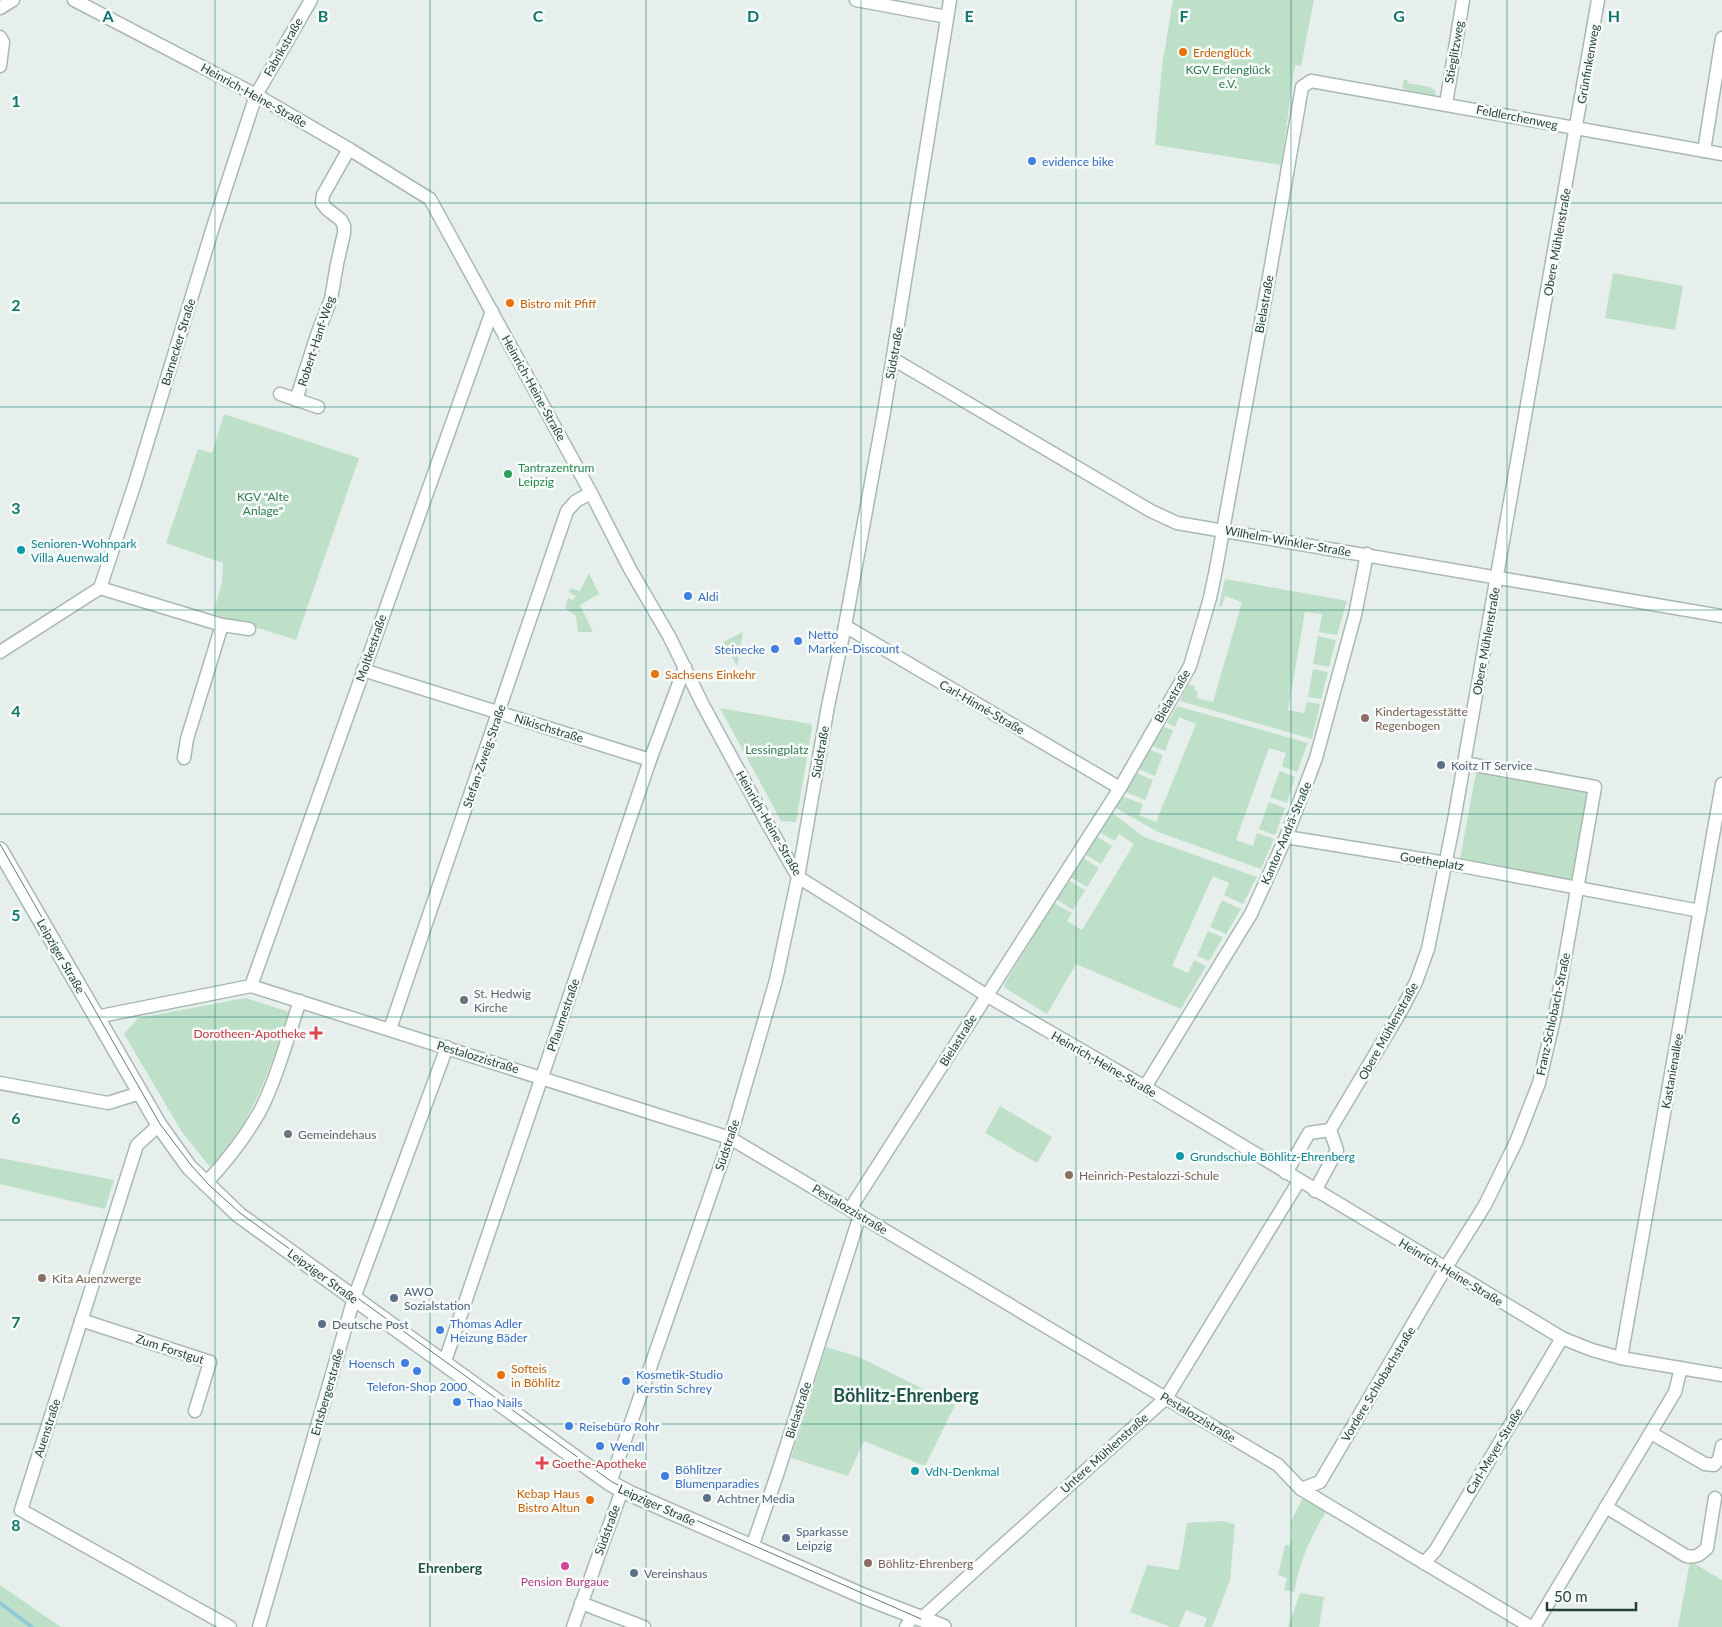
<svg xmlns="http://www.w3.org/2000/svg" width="1722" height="1627" font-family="Lato,sans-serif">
  <rect width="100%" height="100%" fill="#e6efeb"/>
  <!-- green -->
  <g fill="#bfe0c8">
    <polygon points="1173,0 1314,0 1301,66 1295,65 1281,165 1155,145 1162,66"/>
    <polygon points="1404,80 1408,80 1407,83 1430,87 1436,91 1435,96 1405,90 1402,86"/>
    <polygon points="1613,273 1683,286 1675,330 1605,318"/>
    <polygon points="224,414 359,458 296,640 213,614 222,583 223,563 166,543 198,449 212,453"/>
    <polygon points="589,573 599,594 580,605 593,632 578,632 576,616 565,608 568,598 573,600 576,596 569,592 571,588 580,591"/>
    <polygon points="1225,579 1347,601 1337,635 1319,632 1322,614 1305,612 1288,710 1304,713 1307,702 1320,704 1312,739 1180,701 1188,684 1195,686 1194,690 1198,691 1196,698 1213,702 1242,602 1225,596 1222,606 1219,606"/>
    <polygon points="743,632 737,666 723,642"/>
    <polygon points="1318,636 1336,640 1329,667 1313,664"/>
    <polygon points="1313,669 1328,672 1321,699 1308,697"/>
    <polygon points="1177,706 1308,743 1297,772 1282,766 1286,753 1269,748 1236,840 1253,846 1257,833 1274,839 1261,869 1158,832 1114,807 1121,796 1143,804 1139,815 1156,822 1196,724 1179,717 1175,727 1167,723"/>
    <polygon points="720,708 811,724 812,728 796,822 781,821"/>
    <polygon points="1164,727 1173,730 1165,751 1152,746"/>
    <polygon points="1150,750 1163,755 1155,776 1138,769"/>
    <polygon points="1477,767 1588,789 1572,880 1460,859"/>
    <polygon points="1280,771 1295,777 1287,803 1270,797"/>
    <polygon points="1135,772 1153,780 1145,800 1123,791"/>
    <polygon points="1269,802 1285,808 1275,835 1259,829"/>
    <polygon points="1111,812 1144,837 1257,877 1243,904 1224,895 1229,883 1213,876 1172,966 1188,973 1194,960 1206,966 1181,1009 1076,964 1047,1014 1005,988 1004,985 1054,903 1072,913 1067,921 1082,930 1134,844 1119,834 1115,841 1099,832"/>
    <polygon points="1096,836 1112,846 1101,864 1084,854"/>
    <polygon points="1082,857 1099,868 1087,887 1070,877"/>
    <polygon points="1068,880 1085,890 1073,910 1056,899"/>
    <polygon points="1222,900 1241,909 1226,934 1210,927"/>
    <polygon points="1208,931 1223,937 1209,961 1197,956"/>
    <path d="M246 998 289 1012C274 1056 260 1101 233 1140 227 1150 218 1158 210 1167L182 1132 124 1034 138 1018Z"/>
    <polygon points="1000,1106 1052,1137 1037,1163 985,1133"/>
    <polygon points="0,1158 114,1180 105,1209 0,1184"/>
    <polygon points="826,1347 859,1357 955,1405 925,1466 864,1441 848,1476 791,1458"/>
    <path d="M1303 1498 1326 1512C1309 1539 1300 1561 1294 1592L1284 1590 1287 1578 1278 1575 1285 1545H1290L1292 1535 1291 1521Z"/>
    <polygon points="1221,1521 1235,1524 1230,1580 1212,1627 1204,1627 1207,1618 1186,1610 1179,1627 1171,1627 1130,1612 1147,1565 1179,1570 1187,1523"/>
    <polygon points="1690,1561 1722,1580 1722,1627 1678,1627"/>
    <polygon points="0,1585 61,1627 0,1627"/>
    <polygon points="1300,1593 1324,1597 1319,1627 1288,1627"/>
  </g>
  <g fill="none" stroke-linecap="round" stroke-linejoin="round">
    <!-- stream -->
    <polyline stroke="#8ec9d4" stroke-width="4" points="0,1603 32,1627"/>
    <defs>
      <g id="minor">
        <polyline points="74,0 256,95 349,149 430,199 591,493 630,569 669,636 703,705 766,821 798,877 986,995 1145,1087 1562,1338 1592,1350 1621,1358 1722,1375"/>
        <polyline points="856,0 947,17"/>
        <polyline points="0,8 13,0"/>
        <polyline points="0,37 3,42 0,66"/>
        <polyline points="1446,104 1463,0"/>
        <polyline points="1704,151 1722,38"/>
        <polyline points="893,359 1151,511 1177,523 1722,616"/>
        <polyline points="280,394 318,407"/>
        <polyline points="296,400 318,332 331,299 337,264 344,233 344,226 341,220 327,209 322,203 323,195 349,149"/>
        <polyline points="100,588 222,625 249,629"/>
        <polyline points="845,626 1120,788"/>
        <polyline points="0,652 100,588 135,483 213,227 256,95 311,0"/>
        <polyline points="363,670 650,760"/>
        <polyline points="184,758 187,739 222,625"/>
        <polyline points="1286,837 1446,863 1700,911"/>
        <polyline points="251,986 492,311"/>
        <polyline points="96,1017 251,986 730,1138 1278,1465 1301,1489 1531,1627"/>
        <polyline points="390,1029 567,511 576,501 591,493"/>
        <polyline points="0,1083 108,1103 140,1093"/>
        <polyline points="1145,1087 1251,914 1286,837 1316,758 1355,615 1367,554"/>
        <polyline points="159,1125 137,1145 21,1510 230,1627"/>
        <polyline points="1286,1173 1309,1133 1330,1130"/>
        <path d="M205 1184C226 1162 244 1139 259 1113 276 1081 288 1036 300 1001"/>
        <polyline points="1315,1191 1337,1150 1330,1130 1401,1011 1416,982 1428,949 1453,826 1598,0"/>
        <polyline points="850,1209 1120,788 1190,666 1210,598 1216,569 1268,283 1302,87 1311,81 1722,154"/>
        <polyline points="81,1320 210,1362 195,1411"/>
        <polyline points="1621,1358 1722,784"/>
        <polyline points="444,1364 650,760 685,667"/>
        <polyline points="1651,1433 1705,1464 1714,1465 1719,1459 1722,1446"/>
        <polyline points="610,1483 730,1138 776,980 798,877 828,706 845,626 884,412 950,0"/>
        <polyline points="1301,1489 1320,1482 1445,1269 1485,1205 1516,1142 1539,1083 1555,1015 1595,787 1464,763"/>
        <path d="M1606 1507 1686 1556C1696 1558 1700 1555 1707 1548L1715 1498"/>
        <polyline points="752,1547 778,1472 860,1215"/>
        <polyline points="1424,1563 1435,1551 1562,1338"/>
        <polyline points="581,1603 644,1627"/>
        <polyline points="921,1619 1166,1398 1299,1181"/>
        <polyline points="259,1627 354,1298 447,1047"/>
        <polyline points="573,1627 622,1490"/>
        <polyline points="906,1627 913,1616"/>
        <polyline points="1534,1627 1675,1392 1681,1368"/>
      </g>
      <polyline id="tertiary" points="0,850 159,1125 189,1167 239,1215 610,1483 631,1494 863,1596 943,1627"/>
    </defs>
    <!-- minor casing -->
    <use href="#minor" stroke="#a8b8b2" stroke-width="15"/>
    <!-- tertiary casing -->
    <use href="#tertiary" stroke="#a8b8b2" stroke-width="18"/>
    <!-- minor -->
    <use href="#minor" stroke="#fff" stroke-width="12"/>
    <!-- tertiary -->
    <use href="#tertiary" stroke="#fff" stroke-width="15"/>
    <!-- tram -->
    <polyline stroke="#5f7d75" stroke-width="1" points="0,844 160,1124 191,1165 209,1185 240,1213 612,1482 632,1492 921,1619"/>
  </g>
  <!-- grid -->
  <path fill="none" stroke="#0f766e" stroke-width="1" stroke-opacity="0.55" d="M215 0V1627M430 0V1627M646 0V1627M861 0V1627M1076 0V1627M1291 0V1627M1507 0V1627M0 203H1722M0 407H1722M0 610H1722M0 814H1722M0 1017H1722M0 1220H1722M0 1424H1722"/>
  <!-- markers -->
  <g fill="#e8710a" stroke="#f7fbf9" stroke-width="2">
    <circle cx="1183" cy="52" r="5"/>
    <circle cx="510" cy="303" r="5"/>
    <circle cx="655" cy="674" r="5"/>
    <circle cx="501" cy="1375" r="5"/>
    <circle cx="590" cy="1500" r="5"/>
  </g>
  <g fill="#3f7fe0" stroke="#f7fbf9" stroke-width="2">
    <circle cx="1032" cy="161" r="5"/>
    <circle cx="688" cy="596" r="5"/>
    <circle cx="798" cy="641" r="5"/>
    <circle cx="775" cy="649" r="5"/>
    <circle cx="440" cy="1330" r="5"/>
    <circle cx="405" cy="1363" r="5"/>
    <circle cx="417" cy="1371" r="5"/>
    <circle cx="626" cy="1381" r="5"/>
    <circle cx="457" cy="1402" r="5"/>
    <circle cx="569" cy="1426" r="5"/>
    <circle cx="600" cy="1446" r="5"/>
    <circle cx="665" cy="1476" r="5"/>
  </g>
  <circle fill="#2e9e5b" stroke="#f7fbf9" stroke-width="2" cx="508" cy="474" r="5"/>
  <g fill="#0f9aa8" stroke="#f7fbf9" stroke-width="2">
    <circle cx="21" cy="550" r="5"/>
    <circle cx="1180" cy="1156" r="5"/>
    <circle cx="915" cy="1471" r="5"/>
  </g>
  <g fill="#8d6e63" stroke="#f7fbf9" stroke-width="2">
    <circle cx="1365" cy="718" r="5"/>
    <circle cx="1069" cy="1175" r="5"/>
    <circle cx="42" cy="1278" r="5"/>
    <circle cx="868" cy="1563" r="5"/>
  </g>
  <g fill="#5c6f8a" stroke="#f7fbf9" stroke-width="2">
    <circle cx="1441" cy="765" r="5"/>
    <circle cx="394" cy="1298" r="5"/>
    <circle cx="322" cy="1324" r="5"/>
    <circle cx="707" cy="1498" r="5"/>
    <circle cx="786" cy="1538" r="5"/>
    <circle cx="634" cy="1573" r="5"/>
  </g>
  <g fill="#6b7280" stroke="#f7fbf9" stroke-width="2">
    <circle cx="464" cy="1000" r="5"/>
    <circle cx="288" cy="1134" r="5"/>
  </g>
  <g fill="#e0444e" stroke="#f7fbf9" stroke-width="2">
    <path d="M313.5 1025.5h5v5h5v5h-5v5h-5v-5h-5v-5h5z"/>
    <path d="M539.5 1455.5h5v5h5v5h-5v5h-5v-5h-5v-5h5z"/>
  </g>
  <circle fill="#d1479c" stroke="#f7fbf9" stroke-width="2" cx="565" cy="1566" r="5"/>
  <g text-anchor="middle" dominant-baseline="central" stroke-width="5" stroke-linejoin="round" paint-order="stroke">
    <!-- street labels -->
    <g font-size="12" fill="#24423a" stroke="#f7fbf9">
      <text transform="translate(283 47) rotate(-60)">Fabrikstraße</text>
      <text transform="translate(1454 52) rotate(-80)">Stieglitzweg</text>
      <text transform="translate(1588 64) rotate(-80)">Grünfinkenweg</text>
      <text transform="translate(254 95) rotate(29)">Heinrich-Heine-Straße</text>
      <text transform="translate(1517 117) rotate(11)">Feldlerchenweg</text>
      <text transform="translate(1557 242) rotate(-80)">Obere Mühlenstraße</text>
      <text transform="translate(1264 304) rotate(-80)">Bielastraße</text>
      <text transform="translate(316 341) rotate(-72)">Robert-Hanf-Weg</text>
      <text transform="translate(178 342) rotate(-73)">Barnecker Straße</text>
      <text transform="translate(894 353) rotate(-80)">Südstraße</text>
      <text transform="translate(534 388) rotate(61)">Heinrich-Heine-Straße</text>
      <text transform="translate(1288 541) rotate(10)">Wilhelm-Winkler-Straße</text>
      <text transform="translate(1486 641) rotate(-80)">Obere Mühlenstraße</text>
      <text transform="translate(371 648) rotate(-71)">Moltkestraße</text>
      <text transform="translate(1172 696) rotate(-60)">Bielastraße</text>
      <text transform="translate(982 707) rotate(30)">Carl-Hinné-Straße</text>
      <text transform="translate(549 728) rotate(17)">Nikischstraße</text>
      <text transform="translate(820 752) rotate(-80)">Südstraße</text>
      <text transform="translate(484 756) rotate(-71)">Stefan-Zweig-Straße</text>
      <text transform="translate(769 823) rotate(60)">Heinrich-Heine-Straße</text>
      <text transform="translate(1286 833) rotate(-67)">Kantor-Andrä-Straße</text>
      <text transform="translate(1432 861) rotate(9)">Goetheplatz</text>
      <text transform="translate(61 956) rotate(60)">Leipziger Straße</text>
      <text transform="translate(1553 1014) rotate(-78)">Franz-Schlobach-Straße</text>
      <text transform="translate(563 1015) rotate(-71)">Pflaumestraße</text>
      <text transform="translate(1388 1031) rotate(-61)">Obere Mühlenstraße</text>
      <text transform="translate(958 1040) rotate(-58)">Bielastraße</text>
      <text transform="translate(478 1057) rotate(17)">Pestalozzistraße</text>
      <text transform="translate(1104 1064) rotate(30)">Heinrich-Heine-Straße</text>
      <text transform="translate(1672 1071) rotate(-80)">Kastanienallee</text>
      <text transform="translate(727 1145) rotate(-72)">Südstraße</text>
      <text transform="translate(850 1209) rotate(31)">Pestalozzistraße</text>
      <text transform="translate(1451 1272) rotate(31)">Heinrich-Heine-Straße</text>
      <text transform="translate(323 1276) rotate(36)">Leipziger Straße</text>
      <text transform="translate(170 1349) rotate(18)">Zum Forstgut</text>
      <text transform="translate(1378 1384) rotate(-59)">Vordere Schlobachstraße</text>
      <text transform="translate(327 1392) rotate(-74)">Entsbergerstraße</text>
      <text transform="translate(798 1410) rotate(-72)">Bielastraße</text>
      <text transform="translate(1198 1417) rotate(31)">Pestalozzistraße</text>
      <text transform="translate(47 1428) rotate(-72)">Auenstraße</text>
      <text transform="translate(1494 1451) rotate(-59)">Carl-Meyer-Straße</text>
      <text transform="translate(1104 1453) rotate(-42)">Untere Mühlenstraße</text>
      <text transform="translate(657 1505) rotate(24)">Leipziger Straße</text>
      <text transform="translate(607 1530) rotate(-70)">Südstraße</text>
    </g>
    <!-- food labels -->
    <g font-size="12" fill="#c56008" stroke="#f7fbf9" text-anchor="start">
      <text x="1193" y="52">Erdenglück</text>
      <text x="520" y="303">Bistro mit Pfiff</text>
      <text x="665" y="674">Sachsens Einkehr</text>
      <text x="511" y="1368">Softeis<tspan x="511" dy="14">in Böhlitz</tspan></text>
      <text x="580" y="1493" text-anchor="end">Kebap Haus<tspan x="580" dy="14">Bistro Altun</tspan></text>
    </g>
    <!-- park labels -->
    <g font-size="12" fill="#2d7a4b" stroke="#f7fbf9">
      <text x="1228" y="69">KGV Erdenglück<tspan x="1228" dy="14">e.V.</tspan></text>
      <text x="263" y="496">KGV "Alte<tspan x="263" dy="14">Anlage"</tspan></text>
      <text x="777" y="749">Lessingplatz</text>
    </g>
    <!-- shop labels -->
    <g font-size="12" fill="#366cbe" stroke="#f7fbf9" text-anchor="start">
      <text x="1042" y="161">evidence bike</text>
      <text x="698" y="596">Aldi</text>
      <text x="808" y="634">Netto<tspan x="808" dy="14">Marken-Discount</tspan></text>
      <text x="765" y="649" text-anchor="end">Steinecke</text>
      <text x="450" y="1323">Thomas Adler<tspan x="450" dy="14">Heizung Bäder</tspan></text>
      <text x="395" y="1363" text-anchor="end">Hoensch</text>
      <text x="636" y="1374">Kosmetik-Studio<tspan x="636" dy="14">Kerstin Schrey</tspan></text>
      <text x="417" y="1386" text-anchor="middle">Telefon-Shop 2000</text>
      <text x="467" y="1402">Thao Nails</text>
      <text x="579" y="1426">Reisebüro Rohr</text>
      <text x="610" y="1446">Wendl</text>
      <text x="675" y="1469">Böhlitzer<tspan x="675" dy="14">Blumenparadies</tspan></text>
    </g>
    <!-- leisure labels -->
    <g font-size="12" fill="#27864d" stroke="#f7fbf9" text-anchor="start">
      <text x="518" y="467">Tantrazentrum<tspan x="518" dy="14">Leipzig</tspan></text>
    </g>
    <!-- culture labels -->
    <g font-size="12" fill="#0d838f" stroke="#f7fbf9" text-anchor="start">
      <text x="31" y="543">Senioren-Wohnpark<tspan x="31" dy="14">Villa Auenwald</tspan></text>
      <text x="1190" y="1156">Grundschule Böhlitz-Ehrenberg</text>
      <text x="925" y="1471">VdN-Denkmal</text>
    </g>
    <!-- education labels -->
    <g font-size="12" fill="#785e54" stroke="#f7fbf9" text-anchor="start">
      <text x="1375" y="711">Kindertagesstätte<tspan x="1375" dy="14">Regenbogen</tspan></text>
      <text x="1079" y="1175">Heinrich-Pestalozzi-Schule</text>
      <text x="52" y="1278">Kita Auenzwerge</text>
      <text x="878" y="1563">Böhlitz-Ehrenberg</text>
    </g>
    <!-- service labels -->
    <g font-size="12" fill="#4e5e75" stroke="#f7fbf9" text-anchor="start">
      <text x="1451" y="765">Koitz IT Service</text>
      <text x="404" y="1291">AWO<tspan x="404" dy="14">Sozialstation</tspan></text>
      <text x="332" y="1324">Deutsche Post</text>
      <text x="717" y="1498">Achtner Media</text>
      <text x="796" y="1531">Sparkasse<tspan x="796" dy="14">Leipzig</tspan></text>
      <text x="644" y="1573">Vereinshaus</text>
    </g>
    <!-- worship labels -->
    <g font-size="12" fill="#5b616d" stroke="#f7fbf9" text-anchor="start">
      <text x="474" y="993">St. Hedwig<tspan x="474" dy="14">Kirche</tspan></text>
      <text x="298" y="1134">Gemeindehaus</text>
    </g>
    <!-- health labels -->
    <g font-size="12" fill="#be3a42" stroke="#f7fbf9" text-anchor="end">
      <text x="306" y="1033">Dorotheen-Apotheke</text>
      <text x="552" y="1463" text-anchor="start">Goethe-Apotheke</text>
    </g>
    <!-- hotel labels -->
    <g font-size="12" fill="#b23c85" stroke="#f7fbf9">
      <text x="565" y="1581">Pension Burgaue</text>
    </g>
    <!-- neighbourhood labels -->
    <g font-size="14" font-weight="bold" fill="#1f5548" stroke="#f7fbf9">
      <text x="450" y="1567">Ehrenberg</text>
    </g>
    <!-- district labels -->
    <g font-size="18" font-weight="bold" fill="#1f5548" stroke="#f7fbf9">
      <text x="906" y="1395">Böhlitz-Ehrenberg</text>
    </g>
  </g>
  <g font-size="16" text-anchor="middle" font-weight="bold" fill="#0f766e" stroke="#f7fbf9" stroke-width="5" stroke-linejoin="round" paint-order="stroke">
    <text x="108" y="22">A</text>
    <text x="323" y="22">B</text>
    <text x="538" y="22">C</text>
    <text x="753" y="22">D</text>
    <text x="969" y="22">E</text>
    <text x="1184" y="22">F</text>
    <text x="1399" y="22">G</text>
    <text x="1614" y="22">H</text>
    <text x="16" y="107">1</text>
    <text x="16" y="311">2</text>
    <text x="16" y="514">3</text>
    <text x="16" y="717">4</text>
    <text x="16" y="921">5</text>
    <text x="16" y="1124">6</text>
    <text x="16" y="1328">7</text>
    <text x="16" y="1531">8</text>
  </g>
  <!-- scale -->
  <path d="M1547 1602v8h89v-8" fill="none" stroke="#24423a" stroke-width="2.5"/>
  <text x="1554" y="1602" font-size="15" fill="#24423a" stroke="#f7fbf9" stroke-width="4" paint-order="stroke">50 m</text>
</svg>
